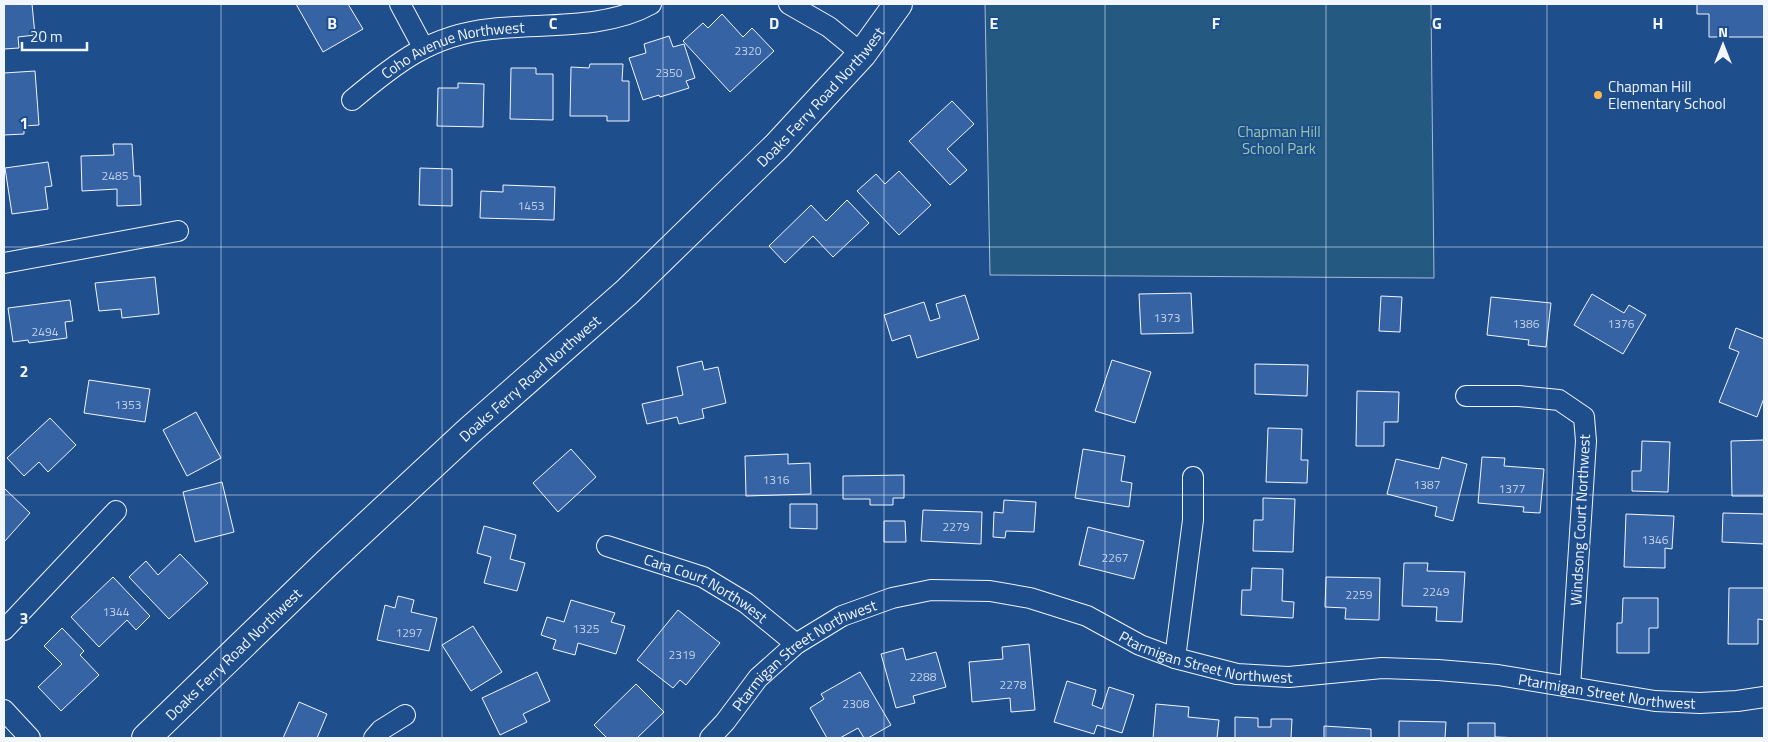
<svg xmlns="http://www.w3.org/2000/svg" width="1768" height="742" font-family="'Titillium Web',sans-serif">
  <rect width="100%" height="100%" fill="#1f4e8c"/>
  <!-- green -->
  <polygon fill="#245a82" stroke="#a8bbd7" points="985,4 1431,4 1434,278 990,275"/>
  <!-- building -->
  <g fill="#3563a3" stroke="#f2f6ff">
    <polygon points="4,4 32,4 35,35 18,37 19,48 4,49"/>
    <polygon points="296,4 348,4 363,29 323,52"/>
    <polygon points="1697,4 1764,4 1764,37 1709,37 1709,14 1697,14"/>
    <polygon points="722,14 743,37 752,28 774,51 730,92 683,41 703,23 708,28"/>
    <polygon points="669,36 673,47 684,44 695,78 686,81 689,88 660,97 659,95 643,100 629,58 646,53 644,44"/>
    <polygon points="590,64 623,64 622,81 629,81 629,121 607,121 607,116 570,116 571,67 589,68"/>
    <polygon points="511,68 536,68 536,74 553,74 553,120 510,119"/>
    <polygon points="35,71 39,125 24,126 24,134 4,135 4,73"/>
    <polygon points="458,83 484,84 483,127 437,126 438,88 458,88"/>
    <polygon points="952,101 974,124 947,149 967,170 950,185 909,141"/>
    <polygon points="113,144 132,144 134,176 140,176 141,205 117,206 117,189 82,191 81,156 114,155"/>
    <polygon points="48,162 52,186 45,187 48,209 12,214 5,168"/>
    <polygon points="420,168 452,169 452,206 419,205"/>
    <polygon points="899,171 931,205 899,235 857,191 876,174 885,184"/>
    <polygon points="503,185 555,187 554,220 480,218 481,191 503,192"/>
    <polygon points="847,200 869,223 833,257 813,236 785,263 769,246 811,205 826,221"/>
    <polygon points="155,277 159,314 122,318 121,309 99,311 95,283"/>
    <polygon points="1191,293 1193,333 1141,334 1139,294"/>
    <polygon points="1592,294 1624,313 1629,305 1646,315 1623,354 1574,325"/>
    <polygon points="965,295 979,339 917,358 910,335 892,341 884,315 924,302 930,321 940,318 936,304"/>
    <polygon points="1381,296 1402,297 1400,332 1379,331"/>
    <polygon points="1491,297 1551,303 1546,347 1528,345 1529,340 1487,335"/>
    <polygon points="70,300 73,321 65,322 67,338 29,343 28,340 13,342 8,308"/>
    <polygon points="1736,328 1764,339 1764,398 1757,417 1719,402 1739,352 1729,348"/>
    <polygon points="1112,360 1151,372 1135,423 1095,411"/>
    <polygon points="702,361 704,370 718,367 726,403 702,409 704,418 679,424 677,417 647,424 642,404 683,395 677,367"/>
    <polygon points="1255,364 1308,365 1307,396 1255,394"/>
    <polygon points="89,380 150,389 145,422 84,413"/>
    <polygon points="1357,391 1399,392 1398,422 1384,422 1384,446 1356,446"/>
    <polygon points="196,412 221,458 187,476 163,430"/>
    <polygon points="50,418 76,445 48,472 39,462 24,476 7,458"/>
    <polygon points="1268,428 1302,429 1301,460 1308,460 1307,483 1266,482"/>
    <polygon points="1764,440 1764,496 1732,496 1731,441"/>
    <polygon points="1642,441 1670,442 1668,492 1632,491 1632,471 1641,471"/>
    <polygon points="571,449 596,477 558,512 533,483"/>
    <polygon points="1083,449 1125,456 1121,481 1132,483 1129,507 1075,498"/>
    <polygon points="788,454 788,464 810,463 811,494 746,496 745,456"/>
    <polygon points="1442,457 1467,464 1453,521 1435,516 1437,507 1387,494 1396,459 1439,469"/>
    <polygon points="1482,457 1505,458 1504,466 1544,469 1540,513 1523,512 1524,507 1478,503"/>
    <polygon points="904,475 904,498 893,498 893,505 870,505 870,499 843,499 843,476"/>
    <polygon points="222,482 234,532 195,542 183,492"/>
    <polygon points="4,488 30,513 4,542"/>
    <polygon points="1263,498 1295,499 1293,552 1253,551 1254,520 1263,520"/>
    <polygon points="1004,500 1036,502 1034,532 1006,531 1005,538 993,537 994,512 1003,513"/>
    <polygon points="790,504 817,504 817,529 790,528"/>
    <polygon points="923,510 982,512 981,544 921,541"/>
    <polygon points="1723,513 1764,514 1764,544 1722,542"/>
    <polygon points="1626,514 1674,516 1672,549 1665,548 1665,568 1624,567"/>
    <polygon points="884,521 905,521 906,542 884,542"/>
    <polygon points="484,526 516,535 510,559 525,563 517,591 484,583 491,557 477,553"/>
    <polygon points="1088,527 1144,541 1134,579 1079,565"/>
    <polygon points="180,554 208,583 169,619 129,577 146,561 158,575"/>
    <polygon points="1404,563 1428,563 1427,571 1465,572 1462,622 1436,621 1437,607 1402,606"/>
    <polygon points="1252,568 1283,569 1282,601 1294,602 1293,618 1241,615 1242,590 1251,590"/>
    <polygon points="113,577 150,616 136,630 127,620 99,647 71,617"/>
    <polygon points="1326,577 1380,578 1379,620 1345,619 1346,608 1325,607"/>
    <polygon points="1729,588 1764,588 1764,620 1758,619 1758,644 1728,644"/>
    <polygon points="398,596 414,600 411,612 437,618 429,651 377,640 385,605 395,608"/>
    <polygon points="1623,598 1658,598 1658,628 1649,628 1649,653 1617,653 1617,623 1622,623"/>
    <polygon points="571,600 615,613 611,622 625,626 616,654 578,643 575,655 553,649 556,640 541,635 547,617 564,622"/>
    <polygon points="678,610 720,643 686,685 680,680 673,688 637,660"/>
    <polygon points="473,626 502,672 471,691 442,645"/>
    <polygon points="62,628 84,651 80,655 99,675 61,711 38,687 62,664 44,646"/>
    <polygon points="1029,644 1035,710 1011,712 1010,698 972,702 969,662 1003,659 1002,647"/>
    <polygon points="903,648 906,660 936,652 946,687 913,696 915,703 896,708 881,654"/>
    <polygon points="537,672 550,701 523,714 527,722 500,735 482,698"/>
    <polygon points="860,672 891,725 868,738 864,738 858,728 840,738 827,738 810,708 824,699 821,694"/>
    <polygon points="1067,681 1096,690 1092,705 1102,709 1109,687 1134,695 1122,733 1097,725 1094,734 1054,722"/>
    <polygon points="636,684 664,712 637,738 607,738 594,725"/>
    <polygon points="299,702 327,714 317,738 283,738"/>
    <polygon points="1156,704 1189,707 1188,717 1219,720 1217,738 1153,738"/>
    <polygon points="1235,717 1258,718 1258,727 1271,727 1271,719 1292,719 1291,738 1235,738"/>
    <polygon points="1399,721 1446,722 1445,738 1399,738"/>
    <polygon points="1468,723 1495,723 1495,737 1523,738 1468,738"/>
    <polygon points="1324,726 1371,729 1371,738 1324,738"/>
  </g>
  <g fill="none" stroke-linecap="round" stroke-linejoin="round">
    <defs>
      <g id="street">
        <polyline points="400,4 423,47"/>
        <polyline points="789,4 829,27 862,54"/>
        <path id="s1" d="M352 100C396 63 431 35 491 29 542 23 605 30 651 4"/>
        <polyline points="4,263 178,231"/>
        <polyline points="1466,396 1519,396 1559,400 1584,417 1586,441 1570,687"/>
        <path id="s2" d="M607 546 703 577 746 603 796 644"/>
        <polyline points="4,630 116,511"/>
        <polyline points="1175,658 1193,520 1193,477"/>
        <polyline points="4,710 30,738"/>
        <polyline points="374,738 381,730 405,715"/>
        <path id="s3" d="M710 738 725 722 758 678 796 644 842 616 892 598 931 590 990 591 1030 598 1087 616 1140 645 1175 658 1237 674 1289 677 1382 668 1438 670 1498 675 1655 701 1700 703 1737 701 1764 697"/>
      </g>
      <g id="secondary">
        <path id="s4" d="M146 738 326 564 469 431 627 292 777 146 862 54 898 4"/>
      </g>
    </defs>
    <!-- street casing -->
    <use href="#street" stroke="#f2f6ff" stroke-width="22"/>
    <!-- secondary casing -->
    <use href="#secondary" stroke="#f2f6ff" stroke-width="30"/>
    <!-- street -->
    <use href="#street" stroke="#1f4e8c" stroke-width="20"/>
    <!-- secondary -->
    <use href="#secondary" stroke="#1f4e8c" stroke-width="28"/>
  </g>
  <!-- grid -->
  <path fill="none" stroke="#f2f6ff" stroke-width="1" stroke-opacity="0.55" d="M221 4V738M442 4V738M663 4V738M884 4V738M1105 4V738M1326 4V738M1547 4V738M4 247H1764M4 495H1764"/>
  <!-- markers -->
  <circle fill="#ffb74d" stroke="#1f4e8c" stroke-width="2" cx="1598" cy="95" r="5"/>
  <g text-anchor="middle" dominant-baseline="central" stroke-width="4" stroke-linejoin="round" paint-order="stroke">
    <!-- number labels -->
    <g font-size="12" fill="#c3d1e8">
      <text x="748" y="50">2320</text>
      <text x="669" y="72">2350</text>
      <text x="115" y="175">2485</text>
      <text x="531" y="205">1453</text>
      <text x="1167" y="317">1373</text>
      <text x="1526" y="323">1386</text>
      <text x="1621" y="323">1376</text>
      <text x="45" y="331">2494</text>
      <text x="128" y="404">1353</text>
      <text x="776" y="479">1316</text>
      <text x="1427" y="484">1387</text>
      <text x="1512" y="488">1377</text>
      <text x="956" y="526">2279</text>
      <text x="1655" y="539">1346</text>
      <text x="1115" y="557">2267</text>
      <text x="1436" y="591">2249</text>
      <text x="1359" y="594">2259</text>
      <text x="116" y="611">1344</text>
      <text x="586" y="628">1325</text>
      <text x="409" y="632">1297</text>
      <text x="682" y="654">2319</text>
      <text x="923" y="676">2288</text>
      <text x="1013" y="684">2278</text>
      <text x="856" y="703">2308</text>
    </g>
    <!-- street labels -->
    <g font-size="15" fill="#f2f6ff" stroke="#1f4e8c">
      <text stroke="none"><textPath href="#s1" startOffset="116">Coho Avenue Northwest</textPath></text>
      <text stroke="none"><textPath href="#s4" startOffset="931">Doaks Ferry Road Northwest</textPath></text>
      <text stroke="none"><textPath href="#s4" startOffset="526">Doaks Ferry Road Northwest</textPath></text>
      <text transform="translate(1580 520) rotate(-87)">Windsong Court Northwest</text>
      <text stroke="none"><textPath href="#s2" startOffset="108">Cara Court Northwest</textPath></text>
      <text stroke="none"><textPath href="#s4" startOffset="121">Doaks Ferry Road Northwest</textPath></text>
      <text stroke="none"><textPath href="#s3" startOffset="562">Ptarmigan Street Northwest</textPath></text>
      <text stroke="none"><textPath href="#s3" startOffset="128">Ptarmigan Street Northwest</textPath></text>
      <text stroke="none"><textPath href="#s3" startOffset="968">Ptarmigan Street Northwest</textPath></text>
    </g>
    <!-- poi labels -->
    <g font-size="15" fill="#f2f6ff" stroke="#1f4e8c" text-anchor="start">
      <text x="1608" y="86">Chapman Hill<tspan x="1608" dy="17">Elementary School</tspan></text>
    </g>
    <!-- park labels -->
    <g font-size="15" fill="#97c8a6" stroke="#1f4e8c">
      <text x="1279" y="131">Chapman Hill<tspan x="1279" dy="17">School Park</tspan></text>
    </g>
  </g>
  <g font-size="16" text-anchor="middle" font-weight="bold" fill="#f2f6ff" stroke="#1f4e8c" stroke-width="4" stroke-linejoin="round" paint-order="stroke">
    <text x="332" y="29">B</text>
    <text x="553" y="29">C</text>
    <text x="774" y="29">D</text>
    <text x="994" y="29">E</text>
    <text x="1216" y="29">F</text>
    <text x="1437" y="29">G</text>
    <text x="1658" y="29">H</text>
    <text x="24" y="129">1</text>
    <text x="24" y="377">2</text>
    <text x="24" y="624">3</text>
  </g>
  <!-- border -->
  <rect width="1768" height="742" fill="none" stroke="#f2f6ff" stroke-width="10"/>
  <!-- north arrow -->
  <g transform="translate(1723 45)" stroke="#1f4e8c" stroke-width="4" paint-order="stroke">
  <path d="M0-4L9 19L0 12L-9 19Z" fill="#f2f6ff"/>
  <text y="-8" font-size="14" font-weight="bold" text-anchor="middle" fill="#f2f6ff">N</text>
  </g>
  <!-- scale -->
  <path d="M22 42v8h65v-8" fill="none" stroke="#f2f6ff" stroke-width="2.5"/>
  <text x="30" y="42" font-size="15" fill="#f2f6ff" stroke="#1f4e8c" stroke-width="4" paint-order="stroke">20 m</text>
</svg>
